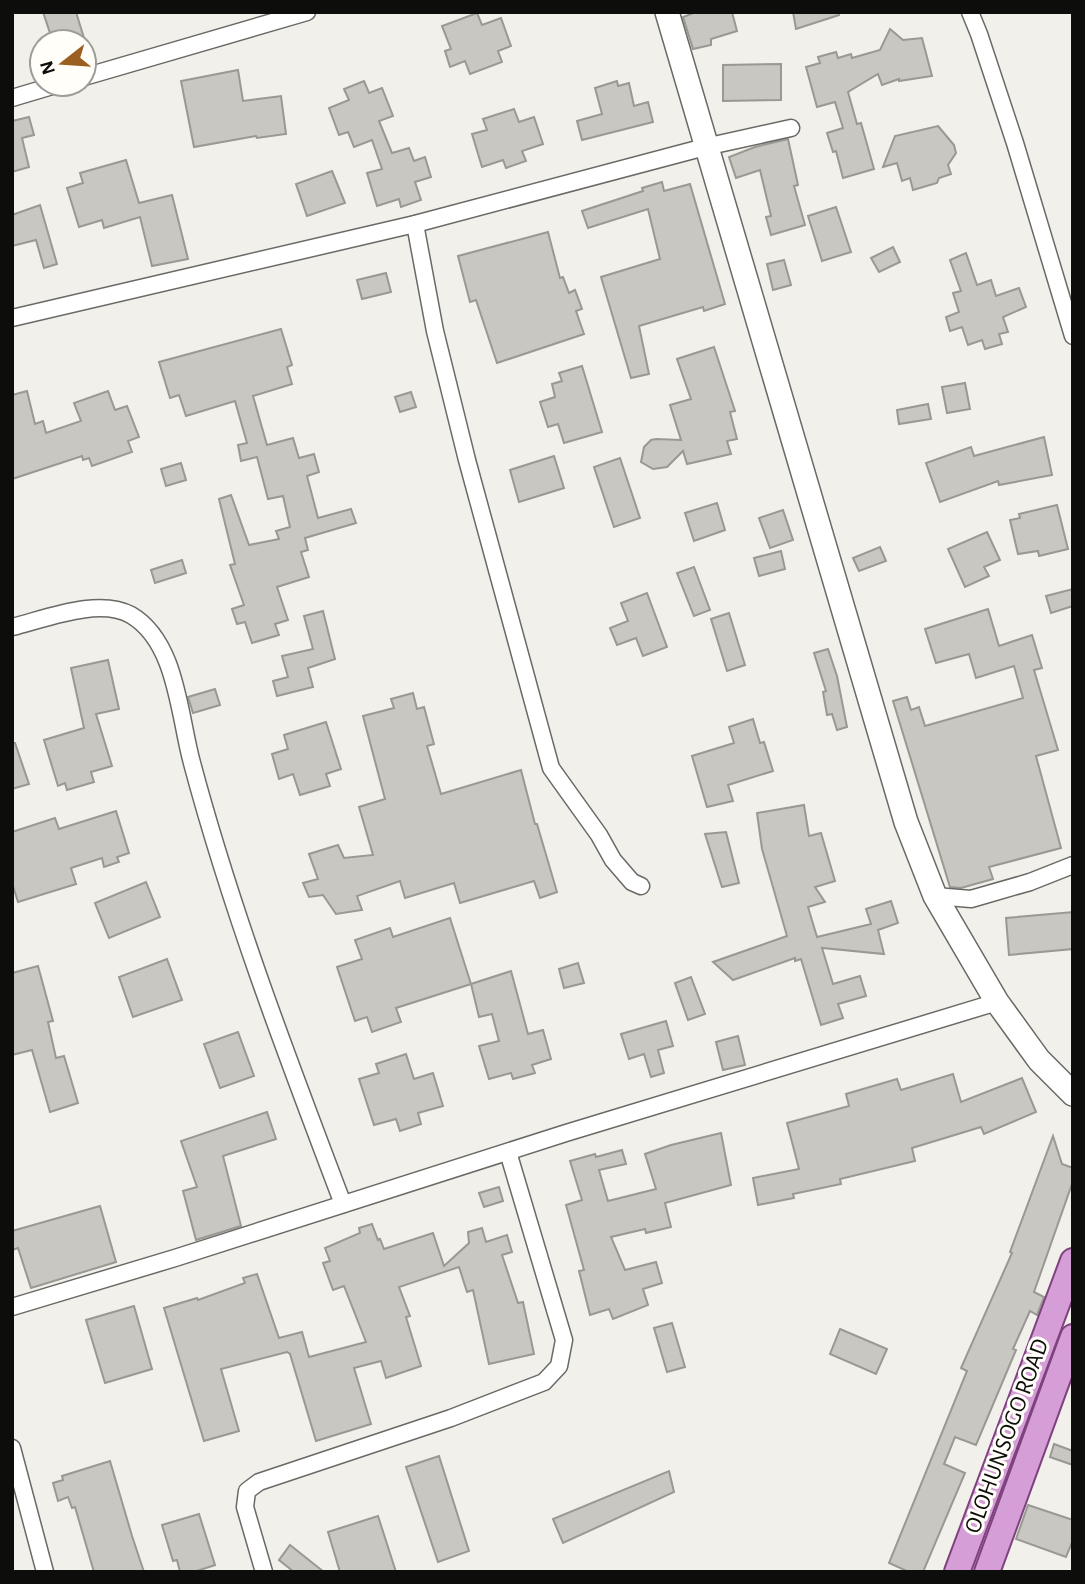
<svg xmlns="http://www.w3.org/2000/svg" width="1085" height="1584" font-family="'Alegreya Sans',sans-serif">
  <rect width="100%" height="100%" fill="#f1f0eb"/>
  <!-- building -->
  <g fill="#c8c7c2" stroke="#999893" stroke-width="2">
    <polygon points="43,12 76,12 84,38 71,42 53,42"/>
    <polygon points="696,12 732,12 737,31 711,39 711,45 693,49 683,17"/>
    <polygon points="793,12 838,12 839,15 796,29"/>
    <polygon points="477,13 482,25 501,18 511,46 498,51 502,62 470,74 465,61 450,67 445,51 451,49 442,26"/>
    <polygon points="890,29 903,40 922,38 932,76 899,81 899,79 882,85 878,74 848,92 857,124 861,123 874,169 843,178 836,151 833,152 827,133 843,128 835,102 817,107 806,67 820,63 818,57 836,52 838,58 851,54 852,58 880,50"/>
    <polygon points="781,64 781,100 723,101 723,65"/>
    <polygon points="238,70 243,101 281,96 286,134 257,138 256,136 194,147 181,81"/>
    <polygon points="364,81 369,93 382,88 393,116 379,121 392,153 409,148 414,161 425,157 431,177 415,182 421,200 401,207 399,199 377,206 367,173 382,169 372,140 354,147 348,132 339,135 329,108 349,100 344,89"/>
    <polygon points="617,81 618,86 629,83 634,106 648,102 653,122 582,140 577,121 602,114 595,88"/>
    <polygon points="514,109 519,122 534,117 543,144 522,151 526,161 506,168 503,160 482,167 472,134 487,130 483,119"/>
    <polygon points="29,117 34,135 22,138 29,167 12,172 12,121"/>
    <polygon points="938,126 954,145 956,153 948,165 951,174 939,178 937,183 913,190 910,178 902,181 897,163 883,167 895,136"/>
    <polygon points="788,139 798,185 794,186 805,225 771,235 766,217 771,216 760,170 736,178 729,157 755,147"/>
    <polygon points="126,160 139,203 172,195 188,259 152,266 140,217 104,228 102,220 79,227 67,188 83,183 80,173"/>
    <polygon points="332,171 345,203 307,216 296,184"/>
    <polygon points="662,182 664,191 690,184 725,304 704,311 703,307 639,326 649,374 631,378 601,277 660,259 648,209 588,228 582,211 643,191 642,188"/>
    <polygon points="40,205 57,264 44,268 36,240 12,246 12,215"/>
    <polygon points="836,207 851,252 822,261 808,216"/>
    <polygon points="548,232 560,278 563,277 569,293 575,290 582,309 576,311 584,334 497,363 476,300 470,302 458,256"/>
    <polygon points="893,247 900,262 879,272 871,258"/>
    <polygon points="966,253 977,285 991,280 996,296 1019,288 1026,307 1003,317 1008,332 999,334 1002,344 985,349 982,340 968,345 962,327 950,331 946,317 959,312 953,293 961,291 950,260"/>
    <polygon points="784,260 791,285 773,290 767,264"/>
    <polygon points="386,273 391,292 362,299 357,280"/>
    <polygon points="281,329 292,365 287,367 292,384 253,396 267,445 293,438 299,458 314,454 319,472 307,476 318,518 351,509 356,523 305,538 308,550 301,552 309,577 277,587 288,620 275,624 279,635 252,643 245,622 237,624 232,609 244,605 230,565 235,564 219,499 231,495 249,545 279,539 276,531 290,527 283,496 268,499 257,457 241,461 238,445 247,443 235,401 186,416 179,395 170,398 159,362"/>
    <polygon points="714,347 735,411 730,412 737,439 727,441 731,454 687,464 683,451 667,467 653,469 641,462 644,447 651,440 656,439 681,440 670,405 691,399 677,359"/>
    <polygon points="582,366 602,432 564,443 558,424 548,427 540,402 555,397 552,384 562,381 559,373"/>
    <polygon points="965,383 970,409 947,413 942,387"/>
    <polygon points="27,391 35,424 43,421 46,433 81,421 74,403 108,391 115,410 127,406 139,437 128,441 132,452 92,466 89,458 83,460 82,456 12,479 12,395"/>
    <polygon points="411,392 416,407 400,412 395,397"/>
    <polygon points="928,404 931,419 899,424 897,410"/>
    <polygon points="1044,437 1052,475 999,485 998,481 940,502 926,463 971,447 974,456"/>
    <polygon points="554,456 564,488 519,502 510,470"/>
    <polygon points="620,458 640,518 614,527 594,467"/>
    <polygon points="181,463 186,480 166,486 161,469"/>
    <polygon points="717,503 725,530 694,541 685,513"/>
    <polygon points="1057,505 1068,549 1039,556 1038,551 1018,554 1010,520 1020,518 1019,514"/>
    <polygon points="783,510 793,540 770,548 759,518"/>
    <polygon points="987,532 1000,560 984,567 989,576 965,587 948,549"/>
    <polygon points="880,547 886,561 859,571 853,558"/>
    <polygon points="781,551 785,569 759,576 754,558"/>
    <polygon points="182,560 186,573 155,583 151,570"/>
    <polygon points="694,567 710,610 694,616 677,573"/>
    <polygon points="1073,589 1073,606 1051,613 1046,596"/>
    <polygon points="647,593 667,647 643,656 636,638 617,645 610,628 628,621 621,603"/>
    <polygon points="988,609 999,646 1032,635 1042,668 1034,670 1058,750 1036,756 1061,848 989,867 993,879 961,888 950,887 893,701 907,697 911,710 919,707 925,726 1023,698 1014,666 976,678 969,654 936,663 925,629"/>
    <polygon points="323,611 335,659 308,668 313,687 277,696 273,681 288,677 282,656 313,649 304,616"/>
    <polygon points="729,613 745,665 727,671 711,619"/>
    <polygon points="828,649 837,676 847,727 837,730 832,714 827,715 823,692 826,691 814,653"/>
    <polygon points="108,660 119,709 96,714 112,766 91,772 94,782 67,790 65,783 58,786 44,740 84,728 71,668"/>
    <polygon points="215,689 220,705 193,713 188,697"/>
    <polygon points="413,693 417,709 424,707 434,744 427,746 441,794 521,770 535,824 537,824 557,892 540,898 534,881 460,903 454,883 405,898 400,881 357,896 362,910 336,914 323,895 309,897 303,883 318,879 309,854 338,845 344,858 373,855 359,807 385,799 363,716 394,708 391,699"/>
    <polygon points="753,719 760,743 764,742 773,771 728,785 733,801 707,807 692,756 734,743 729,727"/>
    <polygon points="326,722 341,769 326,774 330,786 300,795 293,774 279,779 272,754 288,749 284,735"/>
    <polygon points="12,743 15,743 29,784 12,789"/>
    <polygon points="804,805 809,836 821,833 835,881 815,887 825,902 808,907 817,937 871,924 866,909 891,901 898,923 878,930 884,954 822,948 833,984 860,976 866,996 838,1004 843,1018 821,1025 801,959 795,961 795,958 733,980 713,962 787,936 762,849 757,813"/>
    <polygon points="116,811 129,853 117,857 119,862 104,867 102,858 71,868 76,884 18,902 12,883 12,832 55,818 59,829"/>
    <polygon points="726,832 739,883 722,887 705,834"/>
    <polygon points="146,882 160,917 109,938 95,903"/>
    <polygon points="1073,912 1073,949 1009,955 1006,918"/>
    <polygon points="450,918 471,984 396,1008 401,1022 372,1032 367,1017 355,1021 337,967 362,959 355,940 390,928 393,937"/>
    <polygon points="167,959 182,1000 133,1017 119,977"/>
    <polygon points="578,963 584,983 564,988 559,969"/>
    <polygon points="38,966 53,1021 48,1022 56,1058 64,1056 78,1103 50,1112 32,1050 12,1055 12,973"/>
    <polygon points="511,971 528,1034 543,1030 551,1059 532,1065 535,1073 513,1079 511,1073 489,1079 479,1046 499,1041 492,1014 479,1017 471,984"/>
    <polygon points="691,977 705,1014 688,1020 675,983"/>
    <polygon points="666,1021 673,1046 658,1050 664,1073 651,1077 644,1054 629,1059 621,1034"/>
    <polygon points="238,1032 254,1076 220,1088 204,1044"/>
    <polygon points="738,1036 745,1065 723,1070 716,1042"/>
    <polygon points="406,1054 414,1079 433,1073 443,1106 418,1113 421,1124 400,1131 396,1119 374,1125 359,1079 379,1073 376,1064"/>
    <polygon points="953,1074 961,1102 1022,1078 1036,1112 984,1134 981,1127 912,1148 915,1161 840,1179 841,1184 793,1194 794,1198 758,1205 753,1178 799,1169 787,1123 849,1106 846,1094 897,1079 901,1090"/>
    <polygon points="267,1112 276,1139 223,1156 241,1226 196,1240 183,1191 197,1187 181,1141"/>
    <polygon points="721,1133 731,1185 665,1203 671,1227 646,1233 645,1229 611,1237 625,1270 656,1262 662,1283 643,1289 648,1305 613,1319 609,1309 590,1315 579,1271 584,1270 566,1205 582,1200 570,1161 595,1154 596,1157 622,1150 626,1164 599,1170 608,1201 656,1189 645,1154 671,1145"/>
    <polygon points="1053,1136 1062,1164 1073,1168 1073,1181 1034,1292 1044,1297 1037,1315 1030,1311 1013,1349 1016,1350 976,1445 955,1437 944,1464 965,1473 923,1572 909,1572 889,1563 967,1371 961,1368 1012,1253 1010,1252"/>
    <polygon points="499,1187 503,1201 484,1207 479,1193"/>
    <polygon points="100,1206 116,1262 31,1288 18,1248 12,1250 12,1231"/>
    <polygon points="372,1224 378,1240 380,1239 384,1249 433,1233 444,1266 469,1243 468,1232 482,1228 486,1242 507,1235 512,1252 502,1255 518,1303 523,1302 534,1354 489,1364 473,1290 467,1292 459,1267 399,1287 410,1316 406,1317 421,1366 386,1378 381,1361 354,1368 371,1424 316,1441 290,1354 287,1352 221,1369 239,1431 204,1441 164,1308 197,1298 198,1300 245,1283 243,1278 257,1274 279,1338 302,1332 309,1357 366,1342 344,1286 333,1290 323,1263 330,1261 325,1248 360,1233 359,1228"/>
    <polygon points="134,1306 152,1369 105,1383 86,1320"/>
    <polygon points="672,1323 685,1367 667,1372 654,1328"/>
    <polygon points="840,1329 887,1349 876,1374 830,1354"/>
    <polygon points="1054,1444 1073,1451 1073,1465 1050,1457"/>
    <polygon points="439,1456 469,1551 438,1562 406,1467"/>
    <polygon points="110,1461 132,1536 144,1572 94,1572 75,1507 72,1508 68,1497 58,1501 53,1483 63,1480 62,1476"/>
    <polygon points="669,1471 674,1492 563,1543 553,1519"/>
    <polygon points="1028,1505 1073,1520 1073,1540 1066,1557 1016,1539"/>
    <polygon points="199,1514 215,1565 194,1572 180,1572 177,1560 173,1561 162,1525"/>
    <polygon points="378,1516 396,1572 340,1572 328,1532"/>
    <polygon points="290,1545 324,1572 294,1572 279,1560"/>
  </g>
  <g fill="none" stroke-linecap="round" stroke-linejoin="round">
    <defs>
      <g id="street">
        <polyline points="970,12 979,34 1015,143 1073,336"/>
        <polyline points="84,77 307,12"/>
        <polyline points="12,98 59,84"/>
        <polyline points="415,224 435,331 467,460 551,768 599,835 613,860 632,882 641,886"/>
        <polyline points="12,318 415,224 705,147 791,128"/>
        <path d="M12 627C45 619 99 597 131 615 177 642 179 716 192 763 232 913 288 1059 343 1204"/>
        <polyline points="935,896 971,899 1030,882 1073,865"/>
        <polyline points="12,1307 175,1258 566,1133 997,1002"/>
        <polyline points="12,1448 45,1572"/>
        <polyline points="264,1572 245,1507 247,1491 259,1482 451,1418 544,1382 559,1366 564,1340 508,1152"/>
      </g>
      <polyline id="secondary" points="667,12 906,822 935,896 997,1002 1039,1060 1073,1094"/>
      <g id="primary">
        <polyline points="957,1572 1073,1261"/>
        <polyline points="987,1572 1073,1337"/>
      </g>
    </defs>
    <!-- street casing -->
    <use href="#street" stroke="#6b6965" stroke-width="19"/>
    <!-- secondary casing -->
    <use href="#secondary" stroke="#6b6965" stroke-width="26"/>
    <!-- primary casing -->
    <use href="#primary" stroke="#7e427e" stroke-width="28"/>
    <!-- street -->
    <use href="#street" stroke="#fff" stroke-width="16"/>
    <!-- secondary -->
    <use href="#secondary" stroke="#fff" stroke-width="23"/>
    <!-- primary -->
    <use href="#primary" stroke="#d69ed7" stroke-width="24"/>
  </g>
  <g text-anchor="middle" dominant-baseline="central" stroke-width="6" stroke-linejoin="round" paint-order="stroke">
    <!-- street labels -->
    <g font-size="24" fill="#0d0d0b" stroke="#fffef8">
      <text transform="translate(1007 1436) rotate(-70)">OLOHUNSOGO ROAD</text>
    </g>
  </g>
  <!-- border -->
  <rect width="1085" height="1584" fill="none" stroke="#0d0d0b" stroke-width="28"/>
  <!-- north arrow -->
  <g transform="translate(63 63) rotate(253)"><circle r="33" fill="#fffef8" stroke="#9e9e99" stroke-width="2"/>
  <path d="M0-5L12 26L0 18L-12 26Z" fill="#9b601f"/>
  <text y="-10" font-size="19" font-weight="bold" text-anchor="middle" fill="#0d0d0b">N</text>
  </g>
</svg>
